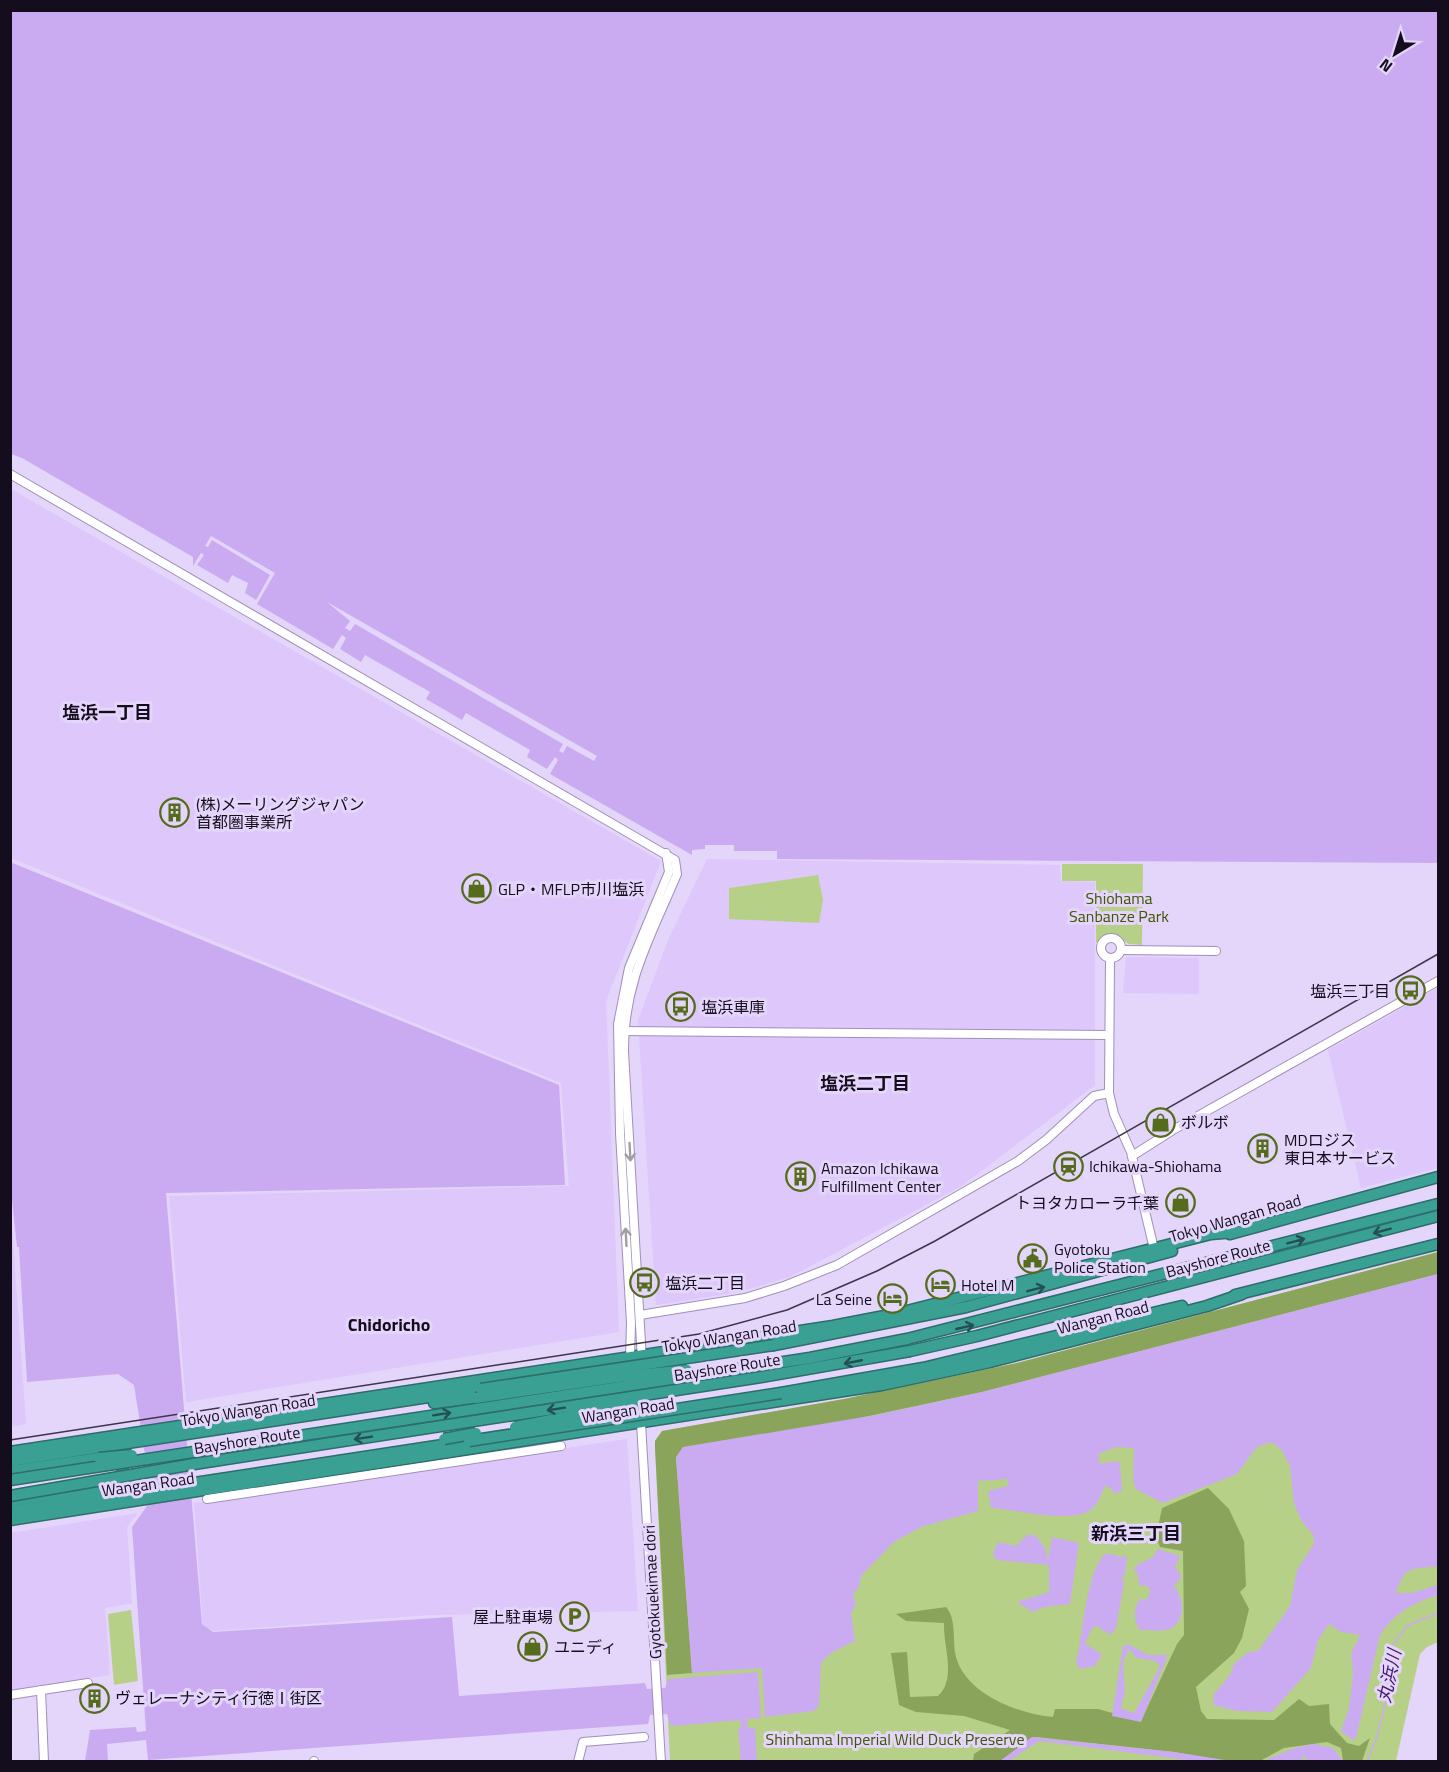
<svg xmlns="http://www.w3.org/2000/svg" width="1449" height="1772" font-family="'Titillium Web','Noto Sans JP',sans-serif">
  <rect width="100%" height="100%" fill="#e4d5fa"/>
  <!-- built -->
  <g fill="#ddc7fb">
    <polygon points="11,489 661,861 606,1001 619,1332 186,1402 169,1196 569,1186 561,1083 11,858"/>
    <polygon points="707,859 1060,865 1061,881 1095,882 1095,1085 963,1185 792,1276 740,1292 656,1305 638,1020 669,938"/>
    <polygon points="1126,957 1199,958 1199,994 1123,993"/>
    <polygon points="1438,988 1438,1168 1361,1188 1328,1050"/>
    <polygon points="11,1212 26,1424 11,1427 10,1427"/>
    <polygon points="627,1439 638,1611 430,1615 212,1631 203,1624 194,1503"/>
    <polygon points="138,1513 127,1527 132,1603 105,1608 110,1675 11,1690 11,1533"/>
  </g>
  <!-- green -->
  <g fill="#b7d088">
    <polygon points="1062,864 1143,864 1142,945 1129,944 1112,933 1104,935 1096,943 1096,881 1062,881"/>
    <polygon points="818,875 823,900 819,923 729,919 729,888"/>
    <polygon points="1438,1252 1438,1642 1427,1647 1420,1654 1396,1761 670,1761 655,1447 655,1441 662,1431 844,1399 1017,1363"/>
    <polygon points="131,1610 138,1681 114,1685 108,1614"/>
  </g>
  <!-- forest -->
  <g fill="#8ba45b">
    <polygon points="1438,1252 1438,1274 982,1392 676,1457 692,1673 667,1675 655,1447 655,1441 662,1431 844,1399 1017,1363"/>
    <path d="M1208 1488 1229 1509 1244 1541 1246 1586 1240 1592 1249 1609 1242 1638 1234 1653 1196 1687 1201 1711 1207 1719 1274 1720 1299 1699 1309 1706 1329 1704 1330 1724 1347 1743 1359 1746 1370 1738 1362 1761H1343L1341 1748 1327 1742 1284 1748 1260 1761 1231 1762 1174 1752 1036 1737 1000 1761H973L974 1754 1010 1730 964 1716 916 1712 899 1705 891 1653 907 1652 910 1697 938 1696C957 1678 943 1647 944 1623L906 1621 896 1614 946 1607C956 1618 953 1638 955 1652 961 1692 1017 1714 1053 1717L1055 1709H1098L1141 1721 1177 1644 1184 1635 1183 1551 1160 1547 1156 1537 1162 1508Z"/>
  </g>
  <!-- water -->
  <g fill="#caabf1" fill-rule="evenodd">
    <polygon points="11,11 1438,11 1438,863 777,859 777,851 734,851 734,845 705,845 705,849 692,850 692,855 550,774 558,760 555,757 547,769 527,757 530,750 466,713 462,720 426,699 430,692 365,655 361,662 340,649 346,638 342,635 333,649 257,604 275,573 211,536 205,546 208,547 212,540 270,575 256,600 245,593 248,583 232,575 228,583 197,565 204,555 201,553 193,566 193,557 22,458 11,454"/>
    <polygon points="10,862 559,1085 565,1185 166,1193 202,1624 213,1632 452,1617 459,1696 645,1683 647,1689 665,1688 668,1679 758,1672 761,1718 747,1719 748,1728 755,1728 757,1761 741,1761 738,1729 741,1728 740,1720 674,1726 670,1724 667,1714 650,1715 648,1724 148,1760 146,1740 107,1744 108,1761 85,1761 90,1730 136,1727 137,1732 146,1731 132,1527 152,1499 134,1385 118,1374 27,1382 19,1247 17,1247 10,1181"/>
    <path d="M1438 1274V1566C1410 1571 1406 1563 1396 1593H1411L1438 1585V1595C1413 1603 1395 1612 1380 1635L1356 1738 1353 1740 1341 1731 1349 1708 1353 1673 1351 1654 1360 1635 1341 1632 1329 1624 1318 1640 1311 1668 1272 1712 1237 1711 1213 1705 1214 1694 1230 1675 1234 1664 1247 1653 1259 1650 1290 1606 1297 1570 1314 1544 1313 1535 1301 1520 1294 1503 1290 1466 1282 1450 1273 1443H1267L1256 1448 1237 1474 1163 1503 1136 1489 1133 1480 1134 1448 1116 1447 1098 1454 1100 1464 1116 1461 1120 1463 1122 1490 1116 1494 1106 1485C1101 1493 1099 1503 1092 1509 1074 1525 1013 1509 991 1508L988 1491 1008 1486V1479L978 1481V1511L921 1527 894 1542 861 1576 859 1587 853 1594 856 1605 851 1613 855 1641 831 1653 821 1663 819 1706 814 1711 765 1717 762 1668 692 1673 676 1457 683 1447 876 1415 982 1392Z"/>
    <polygon points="1028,1534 1036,1536 1045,1548 1048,1560 1052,1537 1079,1543 1070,1604 1044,1607 1033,1612 1017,1602 1049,1592 1049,1565 996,1560 993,1553 998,1542 1016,1546"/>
    <path d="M1158 1549 1180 1556 1175 1567 1182 1577 1174 1586C1184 1598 1187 1620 1170 1629 1163 1632 1149 1630 1140 1630 1133 1621 1133 1609 1140 1599L1147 1600 1150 1590 1147 1586 1139 1585 1138 1575 1134 1570 1138 1564 1152 1558Z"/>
    <path d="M1107 1553 1121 1557 1125 1555 1127 1558 1125 1574 1122 1577 1124 1583 1116 1628 1110 1635 1097 1626 1092 1628 1085 1644 1102 1654 1095 1666 1080 1669 1076 1663C1083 1637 1086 1566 1107 1553Z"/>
    <path d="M1123 1645H1130L1148 1655H1168L1141 1722 1112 1716ZM1129 1649 1137 1658 1156 1661 1160 1667 1134 1713 1121 1708 1125 1691 1123 1663Z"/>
    <polygon points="1032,1737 1174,1752 1231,1761 1195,1761 1039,1741 1009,1761 1000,1761"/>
    <polygon points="1314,1744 1333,1748 1343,1761 1306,1761 1307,1758 1303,1756 1302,1761 1263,1761 1297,1747"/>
  </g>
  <!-- pier -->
  <polygon fill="#e4d5fa" points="327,602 597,756 594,761 567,746 563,753 559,751 563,744 355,624 350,631 345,628 350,621"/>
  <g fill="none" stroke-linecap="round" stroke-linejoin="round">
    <!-- stream -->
    <polyline stroke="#caabf1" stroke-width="1.5" points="1367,1762 1377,1737 1391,1679 1393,1645 1407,1626 1438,1613"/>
    <defs>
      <g id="minor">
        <path d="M10 474 675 860 677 874C651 936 623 983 624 1052L642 1360"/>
        <circle cx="1111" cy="948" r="10"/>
        <polyline points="1121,950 1216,951"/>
        <polyline points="1110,958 1109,1093 1114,1114 1131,1152 1154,1249"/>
        <polyline points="621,1031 1109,1035"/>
        <polyline points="1132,1156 1173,1130 1438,981"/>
        <polyline points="640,1315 745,1298 784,1286 837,1265 1018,1161 1046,1140 1094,1096 1109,1093"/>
        <polyline points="630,1359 631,1323 620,1133 618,1024 629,968 669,872 666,853"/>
        <polyline points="643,1396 641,1423 661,1762"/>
        <polyline points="207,1499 561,1446"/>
        <polyline points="41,1690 44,1762"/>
        <polyline points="10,1695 88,1683"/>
        <polyline points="314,1762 314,1761"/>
        <polyline points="578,1762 583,1742 644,1737"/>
      </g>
      <g id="highway">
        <polyline points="1230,1234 1438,1177"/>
        <polyline points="1235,1295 1438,1244"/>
        <polyline points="907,1339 1438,1204"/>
        <polyline points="774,1345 966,1307 1172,1251"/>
        <polyline points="910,1351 977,1336 1438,1216"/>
        <polyline points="781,1393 923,1368 1182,1306"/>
        <polyline points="434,1403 476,1398"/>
        <polyline points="10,1452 833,1326 895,1314 1211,1234 1235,1232"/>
        <polyline points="10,1461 481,1389"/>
        <polyline points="10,1471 99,1458"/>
        <polyline points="10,1501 119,1485 124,1476 119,1455"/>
        <polyline points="10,1511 469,1441"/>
        <polyline points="10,1520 882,1385 990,1362 1207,1306 1242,1294"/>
      </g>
    </defs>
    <!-- minor casing -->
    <use href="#minor" stroke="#a18fba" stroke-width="10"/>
    <!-- highway casing -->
    <use href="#highway" stroke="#2d6d6a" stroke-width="13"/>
    <!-- minor -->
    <use href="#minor" stroke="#fff" stroke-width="8"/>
    <!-- highway -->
    <use href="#highway" stroke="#3aa094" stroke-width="10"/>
    <!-- rail -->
    <polyline stroke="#3e3549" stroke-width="1.5" points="10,1440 699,1334 787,1310 877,1271 935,1241 1438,954"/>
    <defs>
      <g id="highway-bridge">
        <polyline points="481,1389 774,1345"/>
        <polyline points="476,1398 618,1377 687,1370"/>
        <polyline points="515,1427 638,1403"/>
        <polyline points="444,1439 476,1433"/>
        <polyline points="469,1441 781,1393"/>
        <polyline points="99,1458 132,1455"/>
        <polyline points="10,1480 810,1358 907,1339"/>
        <polyline points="10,1496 194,1464 761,1377 910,1351"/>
      </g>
    </defs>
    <!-- highway-bridge casing -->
    <use href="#highway-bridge" stroke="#2d6d6a" stroke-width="13" stroke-linecap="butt"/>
    <!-- highway-bridge -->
    <use href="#highway-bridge" stroke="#3aa094" stroke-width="10"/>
  </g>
  <!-- one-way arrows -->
  <defs><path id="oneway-shaft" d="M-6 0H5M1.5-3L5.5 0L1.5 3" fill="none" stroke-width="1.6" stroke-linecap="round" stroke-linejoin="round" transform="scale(1.5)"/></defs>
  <g stroke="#a19ea5">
    <use href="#oneway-shaft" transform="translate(630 1152) rotate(87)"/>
    <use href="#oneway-shaft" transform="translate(626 1237) rotate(-93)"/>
  </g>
  <g stroke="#254f53">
    <use href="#oneway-shaft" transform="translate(1382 1231) rotate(165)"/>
    <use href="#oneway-shaft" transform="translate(1296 1241) rotate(-15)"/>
    <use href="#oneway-shaft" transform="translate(1036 1289) rotate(-14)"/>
    <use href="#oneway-shaft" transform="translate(965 1327) rotate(-13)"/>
    <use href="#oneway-shaft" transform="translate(853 1362) rotate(169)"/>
    <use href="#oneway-shaft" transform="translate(556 1409) rotate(171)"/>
    <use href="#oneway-shaft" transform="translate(442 1414) rotate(-9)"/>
    <use href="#oneway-shaft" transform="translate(363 1438) rotate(171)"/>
  </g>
  <!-- icons -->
  <defs>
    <symbol id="building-ring" viewBox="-11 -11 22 22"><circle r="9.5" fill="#e4d5fa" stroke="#556c1c" stroke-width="1.5"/><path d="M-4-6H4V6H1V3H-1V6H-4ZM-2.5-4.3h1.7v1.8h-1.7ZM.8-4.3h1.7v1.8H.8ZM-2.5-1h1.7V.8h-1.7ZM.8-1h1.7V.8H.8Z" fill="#556c1c"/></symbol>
    <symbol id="shop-ring" viewBox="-11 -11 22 22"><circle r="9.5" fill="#e4d5fa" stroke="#556c1c" stroke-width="1.5"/><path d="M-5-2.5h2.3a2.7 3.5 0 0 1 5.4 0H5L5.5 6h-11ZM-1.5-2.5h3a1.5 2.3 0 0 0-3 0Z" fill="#556c1c"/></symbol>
    <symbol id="bus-ring" viewBox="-11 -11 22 22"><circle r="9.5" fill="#e4d5fa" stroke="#556c1c" stroke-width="1.5"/><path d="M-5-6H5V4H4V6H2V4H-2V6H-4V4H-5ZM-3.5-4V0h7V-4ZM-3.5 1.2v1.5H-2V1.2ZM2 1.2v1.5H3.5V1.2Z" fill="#556c1c"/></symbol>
    <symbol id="station-ring" viewBox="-11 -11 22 22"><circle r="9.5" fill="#e4d5fa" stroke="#556c1c" stroke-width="1.5"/><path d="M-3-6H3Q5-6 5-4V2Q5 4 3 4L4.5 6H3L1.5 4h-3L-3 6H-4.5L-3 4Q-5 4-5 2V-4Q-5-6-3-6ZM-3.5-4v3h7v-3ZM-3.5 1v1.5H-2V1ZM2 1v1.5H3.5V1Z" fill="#556c1c"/></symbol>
    <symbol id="civic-ring" viewBox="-11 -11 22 22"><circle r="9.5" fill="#e4d5fa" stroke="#556c1c" stroke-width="1.5"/><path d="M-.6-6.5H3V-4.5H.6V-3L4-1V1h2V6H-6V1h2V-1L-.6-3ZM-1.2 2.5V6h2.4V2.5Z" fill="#556c1c"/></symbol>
    <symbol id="hotel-ring" viewBox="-11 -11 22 22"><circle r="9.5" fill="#e4d5fa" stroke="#556c1c" stroke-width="1.5"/><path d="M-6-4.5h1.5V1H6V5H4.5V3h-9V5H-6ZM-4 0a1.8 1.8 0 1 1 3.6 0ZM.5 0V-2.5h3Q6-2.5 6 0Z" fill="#556c1c"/></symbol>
    <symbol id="parking-ring" viewBox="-11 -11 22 22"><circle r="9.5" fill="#e4d5fa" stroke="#556c1c" stroke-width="1.5"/><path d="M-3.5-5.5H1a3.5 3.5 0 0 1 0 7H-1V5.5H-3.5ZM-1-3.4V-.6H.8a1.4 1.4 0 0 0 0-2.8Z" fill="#556c1c"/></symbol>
  </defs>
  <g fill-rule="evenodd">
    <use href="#building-ring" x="158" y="796" width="33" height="33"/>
    <use href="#shop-ring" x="460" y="872" width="33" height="33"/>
    <use href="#bus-ring" x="1394" y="974" width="33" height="33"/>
    <use href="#bus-ring" x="664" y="990" width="33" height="33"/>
    <use href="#shop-ring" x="1144" y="1106" width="33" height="33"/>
    <use href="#building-ring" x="1246" y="1132" width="33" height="33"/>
    <use href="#station-ring" x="1052" y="1150" width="33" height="33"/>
    <use href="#building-ring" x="784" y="1160" width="33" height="33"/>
    <use href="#shop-ring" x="1164" y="1186" width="33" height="33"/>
    <use href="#civic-ring" x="1016" y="1242" width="33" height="33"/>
    <use href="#bus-ring" x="628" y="1266" width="33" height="33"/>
    <use href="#hotel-ring" x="924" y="1268" width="33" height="33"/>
    <use href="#hotel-ring" x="876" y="1282" width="33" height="33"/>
    <use href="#parking-ring" x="558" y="1600" width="33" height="33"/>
    <use href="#shop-ring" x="516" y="1630" width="33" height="33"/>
    <use href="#building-ring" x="78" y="1682" width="33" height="33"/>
  </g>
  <g text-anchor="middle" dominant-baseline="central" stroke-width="6" stroke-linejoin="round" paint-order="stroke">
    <!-- poi labels -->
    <g font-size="16" fill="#140d1d" stroke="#e4d5fa" text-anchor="start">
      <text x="196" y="804">(株)メーリングジャパン<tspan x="196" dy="18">首都圏事業所</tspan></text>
      <text x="498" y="889">GLP・MFLP市川塩浜</text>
      <text x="1390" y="991" text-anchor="end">塩浜三丁目</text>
      <text x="701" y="1007">塩浜車庫</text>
      <text x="1181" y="1122">ボルボ</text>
      <text x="1284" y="1140">MDロジス<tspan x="1284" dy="18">東日本サービス</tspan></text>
      <text x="1089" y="1166">Ichikawa-Shiohama</text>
      <text x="821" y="1168">Amazon Ichikawa<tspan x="821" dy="18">Fulfillment Center</tspan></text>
      <text x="1159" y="1203" text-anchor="end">トヨタカローラ千葉</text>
      <text x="1054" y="1249">Gyotoku<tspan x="1054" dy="18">Police Station</tspan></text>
      <text x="665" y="1283">塩浜二丁目</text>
      <text x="961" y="1285">Hotel M</text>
      <text x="872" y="1299" text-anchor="end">La Seine</text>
      <text x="553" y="1617" text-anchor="end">屋上駐車場</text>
      <text x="554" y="1647">ユニディ</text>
      <text x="115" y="1698">ヴェレーナシティ行徳Ⅰ街区</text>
    </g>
    <!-- park labels -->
    <g font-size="16" fill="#415600" stroke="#e4d5fa">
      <text x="1119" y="898">Shiohama<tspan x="1119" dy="18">Sanbanze Park</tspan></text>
      <text x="895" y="1739">Shinhama Imperial Wild Duck Preserve</text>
    </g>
    <!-- street labels -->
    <g font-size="16" fill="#140d1d" stroke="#e4d5fa">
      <text transform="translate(1235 1218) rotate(-16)">Tokyo Wangan Road</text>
      <text transform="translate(1218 1258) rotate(-15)">Bayshore Route</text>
      <text transform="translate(1103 1317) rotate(-14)">Wangan Road</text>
      <text transform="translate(729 1336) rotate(-9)">Tokyo Wangan Road</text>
      <text transform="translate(727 1367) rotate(-9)">Bayshore Route</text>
      <text transform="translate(248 1410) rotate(-9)">Tokyo Wangan Road</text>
      <text transform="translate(628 1410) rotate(-9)">Wangan Road</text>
      <text transform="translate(247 1440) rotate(-9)">Bayshore Route</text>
      <text transform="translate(148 1484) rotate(-8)">Wangan Road</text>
      <text transform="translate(652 1592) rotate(-93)">Gyotokuekimae dori</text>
    </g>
    <!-- neighbourhood labels -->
    <g font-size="18" font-weight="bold" fill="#140d1d" stroke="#e4d5fa">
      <text x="107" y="712">塩浜一丁目</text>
      <text x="865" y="1083">塩浜二丁目</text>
      <text x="389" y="1324">Chidoricho</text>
      <text x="1136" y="1533">新浜三丁目</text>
    </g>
    <!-- water labels -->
    <g font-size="18" font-style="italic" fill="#441969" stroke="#e4d5fa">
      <text transform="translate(1389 1676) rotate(-78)">丸浜川</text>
    </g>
  </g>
  <!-- border -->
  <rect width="1449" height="1772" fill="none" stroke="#140d1d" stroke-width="24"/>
  <!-- north arrow -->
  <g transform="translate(1395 54) rotate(218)" stroke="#e4d5fa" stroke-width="4.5" paint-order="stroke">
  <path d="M0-4.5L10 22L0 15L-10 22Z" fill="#140d1d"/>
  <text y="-9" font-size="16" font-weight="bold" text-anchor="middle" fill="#140d1d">N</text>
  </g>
</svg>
